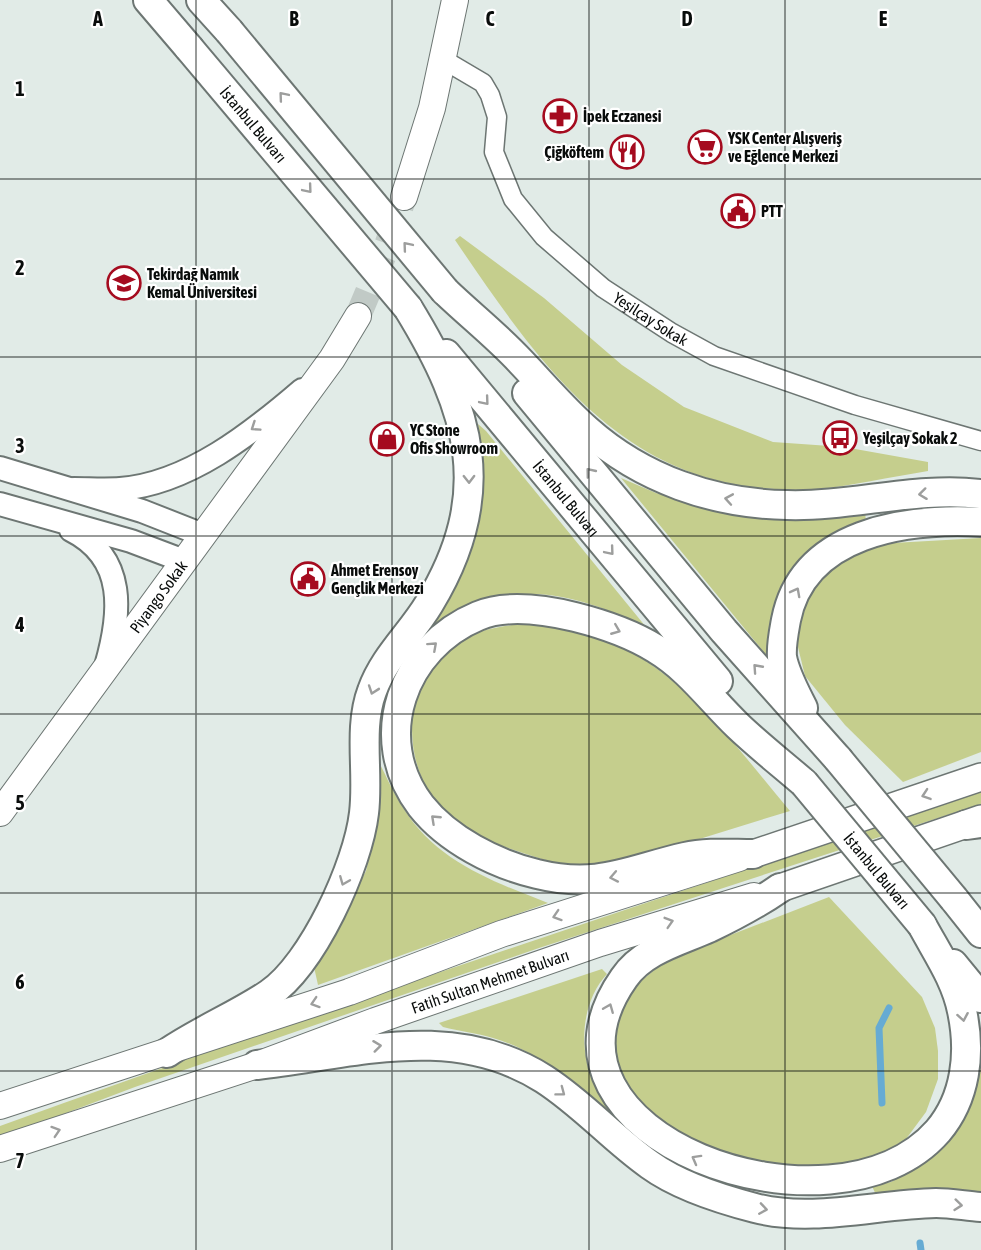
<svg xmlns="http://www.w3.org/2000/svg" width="981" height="1250" font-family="'Asap Condensed',sans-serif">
  <rect width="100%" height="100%" fill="#e1ebe7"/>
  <!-- green -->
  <g fill="#c5ce8d">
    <path d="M460 236 544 298 622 365 684 407 773 442 844 447 928 462V471C890 477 851 486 812 490 796 492 778 489 762 488 613 475 532 353 455 240Z"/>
    <path d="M478 424 486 431 646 627C603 607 553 586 504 597 485 601 452 622 434 632L427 625 481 498 482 462Z"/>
    <path d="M621 478 656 493 720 511H865L866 523C851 531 830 537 816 548 779 577 774 612 767 656Z"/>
    <polygon points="981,538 981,752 903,782 845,725 805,676 796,639 808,587 850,553 893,543"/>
    <path d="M523 623C535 623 548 622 559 624 568 625 577 629 586 632 678 662 730 740 790 811 757 821 723 832 690 842 649 855 610 870 566 865 553 863 539 858 526 854 470 837 421 809 413 745 411 724 411 707 421 688 429 671 444 648 461 639 480 629 502 627 523 623Z"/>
    <path d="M378 760C386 776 394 794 404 809 436 861 494 882 548 903L318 985 314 967 366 871 376 826Z"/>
    <path d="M981 791V804L539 948 135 1087 0 1138V1126C325 1008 653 901 981 791Z"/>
    <polygon points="829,897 922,997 935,1028 938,1051 938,1079 926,1112 906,1139 877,1157 833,1168 789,1170 673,1138 623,1081 612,1046 624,1005 641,981 658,967 697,948"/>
    <path d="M602 969 607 974C582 1001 578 1047 593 1080 599 1094 608 1108 616 1121 579 1089 542 1052 493 1038 477 1033 459 1031 443 1027L439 1023Z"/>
    <polygon points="978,1034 981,1038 981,1194 876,1195 872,1186 891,1182 919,1166 940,1146"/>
  </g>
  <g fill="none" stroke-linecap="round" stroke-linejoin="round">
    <!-- stream -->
    <g stroke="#66abd3" stroke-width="7">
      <polyline points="882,1103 879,1028 889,1008"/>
      <polyline points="920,1243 921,1250"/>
    </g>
    <!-- secondary-tunnel -->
    <polyline stroke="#c1cac6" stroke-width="26" stroke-dasharray="26 13" stroke-linecap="butt" points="358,316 384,254 404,197"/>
    <defs>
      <g id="minor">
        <path id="s1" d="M444 60 483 83 490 95 497 117 494 152 513 199 544 237 603 288 672 333 714 356 855 405 981 441"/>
      </g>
      <g id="tertiary">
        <polyline points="0,468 142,511 203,535"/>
        <path d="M74 489C89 489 105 490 120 489 188 484 252 433 302 390"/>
        <polyline points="0,504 131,541 184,561"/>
        <path d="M71 530C127 558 121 614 106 666"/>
      </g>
      <g id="secondary">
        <polyline points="404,197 432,108 455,0"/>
        <path id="s2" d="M0 813 332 359 358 316"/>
        <polyline points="0,1106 349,992 501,934 739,858"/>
        <path id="s3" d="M0 1149 257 1065 375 1021 600 943 754 896"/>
      </g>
      <g id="primary">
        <polyline points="753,854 981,777"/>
        <polyline points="780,888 981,819"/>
      </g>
      <g id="trunk">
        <polyline points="148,0 189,48"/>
        <polyline points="201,0 229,31"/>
        <path d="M445 291C470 315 498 337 521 362 543 385 563 409 587 430 642 479 714 504 787 505 851 507 917 486 981 494"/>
        <path id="s4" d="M446 354 718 681"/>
        <polyline points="527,393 724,631 838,759"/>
        <path d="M803 708C795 692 785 674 782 657 781 645 784 631 786 620 803 532 906 518 981 522"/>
        <polyline points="966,825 981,823"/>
        <path d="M753 854C730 854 707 852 685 857 628 870 598 889 537 874 495 864 448 840 421 806 369 738 403 647 478 616 506 604 546 610 575 617 603 624 632 634 656 649 688 668 711 700 738 726 759 746 782 764 804 783"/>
        <path d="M780 888C757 904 734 916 709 928 680 941 643 950 624 978 512 1136 834 1250 938 1131 966 1098 971 1053 962 1011 956 980 937 953 922 925"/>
        <polyline points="954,899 981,933"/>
        <polyline points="953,964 981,998"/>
        <path d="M167 1053C199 1031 236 1016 269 994 313 964 358 865 364 813 369 773 358 728 372 691 384 657 411 634 429 604 496 494 471 411 408 308"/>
        <path d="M257 1065C354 1054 453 1021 544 1079 583 1104 613 1139 650 1165 679 1186 720 1199 755 1208 812 1223 877 1204 936 1203 951 1203 966 1206 981 1207"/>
      </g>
    </defs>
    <!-- minor casing -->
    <use href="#minor" stroke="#6d7673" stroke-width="21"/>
    <!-- tertiary casing -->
    <use href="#tertiary" stroke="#6d7673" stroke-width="26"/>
    <!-- secondary casing -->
    <use href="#secondary" stroke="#6d7673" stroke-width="28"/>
    <!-- primary casing -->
    <use href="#primary" stroke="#6d7673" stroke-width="30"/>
    <!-- trunk casing -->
    <use href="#trunk" stroke="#6d7673" stroke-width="32"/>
    <!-- minor -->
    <use href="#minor" stroke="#fff" stroke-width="18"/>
    <!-- tertiary -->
    <use href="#tertiary" stroke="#fff" stroke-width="22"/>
    <!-- secondary -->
    <use href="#secondary" stroke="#fff" stroke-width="26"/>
    <!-- primary -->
    <use href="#primary" stroke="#fff" stroke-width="27"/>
    <!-- trunk -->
    <use href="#trunk" stroke="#fff" stroke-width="28"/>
    <defs>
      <g id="trunk-bridge">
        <polyline points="229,31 445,291"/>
        <path id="s5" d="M189 48 408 308"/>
        <polyline points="838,759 954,899"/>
        <path id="s6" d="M804 783 922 925"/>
      </g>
    </defs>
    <!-- trunk-bridge casing -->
    <use href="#trunk-bridge" stroke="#6d7673" stroke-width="32" stroke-linecap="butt"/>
    <!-- trunk-bridge -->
    <use href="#trunk-bridge" stroke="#fff" stroke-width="28"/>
  </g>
  <!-- one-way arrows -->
  <defs><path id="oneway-chevron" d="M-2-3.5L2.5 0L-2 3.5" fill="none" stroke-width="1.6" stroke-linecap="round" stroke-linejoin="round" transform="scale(1.5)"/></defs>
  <g stroke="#9d9e9d">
    <use href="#oneway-chevron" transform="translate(283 96) rotate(-130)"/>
    <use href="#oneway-chevron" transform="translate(308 189) rotate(50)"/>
    <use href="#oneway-chevron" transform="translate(407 246) rotate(-130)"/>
    <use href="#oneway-chevron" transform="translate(485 401) rotate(50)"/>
    <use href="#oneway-chevron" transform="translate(255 427) rotate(146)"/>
    <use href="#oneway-chevron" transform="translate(590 472) rotate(-129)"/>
    <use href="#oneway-chevron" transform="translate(469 479) rotate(89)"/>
    <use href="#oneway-chevron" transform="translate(923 494) rotate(173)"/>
    <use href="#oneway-chevron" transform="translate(729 499) rotate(-170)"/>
    <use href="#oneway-chevron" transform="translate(610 551) rotate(50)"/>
    <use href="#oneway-chevron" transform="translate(796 592) rotate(-62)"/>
    <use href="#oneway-chevron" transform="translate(616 630) rotate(22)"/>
    <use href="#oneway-chevron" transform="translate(433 646) rotate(-42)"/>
    <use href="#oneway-chevron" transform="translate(757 668) rotate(-132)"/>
    <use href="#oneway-chevron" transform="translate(373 690) rotate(109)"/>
    <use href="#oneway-chevron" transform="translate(926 795) rotate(161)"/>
    <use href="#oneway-chevron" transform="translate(435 819) rotate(-137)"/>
    <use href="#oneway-chevron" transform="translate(614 877) rotate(169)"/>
    <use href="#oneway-chevron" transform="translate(344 881) rotate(112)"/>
    <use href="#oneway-chevron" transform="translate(557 916) rotate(162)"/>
    <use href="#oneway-chevron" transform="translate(669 922) rotate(-17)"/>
    <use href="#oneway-chevron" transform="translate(315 1003) rotate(162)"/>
    <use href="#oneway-chevron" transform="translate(609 1008) rotate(-68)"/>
    <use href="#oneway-chevron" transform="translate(963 1017) rotate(80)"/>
    <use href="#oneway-chevron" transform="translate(377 1046) rotate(-7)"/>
    <use href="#oneway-chevron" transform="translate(561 1092) rotate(37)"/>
    <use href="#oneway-chevron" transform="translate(56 1131) rotate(-18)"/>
    <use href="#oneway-chevron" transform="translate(696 1159) rotate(-151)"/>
    <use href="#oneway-chevron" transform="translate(958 1205) rotate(6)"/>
    <use href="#oneway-chevron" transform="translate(763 1209) rotate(9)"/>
  </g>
  <!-- grid -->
  <path fill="none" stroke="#090c0b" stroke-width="1.5" stroke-opacity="0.55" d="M196 0V1250M392 0V1250M589 0V1250M785 0V1250M0 179H981M0 357H981M0 536H981M0 714H981M0 893H981M0 1071H981"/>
  <!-- icons -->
  <defs>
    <symbol id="pharmacy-ring" viewBox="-11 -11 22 22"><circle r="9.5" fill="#fff" stroke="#a50b1f" stroke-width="1.5"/><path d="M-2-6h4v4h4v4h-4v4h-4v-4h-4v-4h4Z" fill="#a50b1f"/></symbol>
    <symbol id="supermarket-ring" viewBox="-11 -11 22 22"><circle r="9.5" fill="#fff" stroke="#a50b1f" stroke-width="1.5"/><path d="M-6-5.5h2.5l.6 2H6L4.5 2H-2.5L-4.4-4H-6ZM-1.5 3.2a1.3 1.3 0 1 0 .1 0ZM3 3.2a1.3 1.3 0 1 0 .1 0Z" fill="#a50b1f"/></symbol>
    <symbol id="restaurant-ring" viewBox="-11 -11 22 22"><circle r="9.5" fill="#fff" stroke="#a50b1f" stroke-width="1.5"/><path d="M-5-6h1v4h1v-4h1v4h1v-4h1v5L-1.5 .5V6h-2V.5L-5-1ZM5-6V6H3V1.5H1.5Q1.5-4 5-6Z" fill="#a50b1f"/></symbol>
    <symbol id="civic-ring" viewBox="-11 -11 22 22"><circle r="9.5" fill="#fff" stroke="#a50b1f" stroke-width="1.5"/><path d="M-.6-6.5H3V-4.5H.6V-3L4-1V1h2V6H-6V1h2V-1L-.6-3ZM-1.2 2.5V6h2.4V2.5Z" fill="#a50b1f"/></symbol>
    <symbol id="university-ring" viewBox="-11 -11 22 22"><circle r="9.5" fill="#fff" stroke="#a50b1f" stroke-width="1.5"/><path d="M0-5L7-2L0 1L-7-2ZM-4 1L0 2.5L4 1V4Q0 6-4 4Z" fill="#a50b1f"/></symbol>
    <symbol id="bus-ring" viewBox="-11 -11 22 22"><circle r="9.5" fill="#fff" stroke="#a50b1f" stroke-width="1.5"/><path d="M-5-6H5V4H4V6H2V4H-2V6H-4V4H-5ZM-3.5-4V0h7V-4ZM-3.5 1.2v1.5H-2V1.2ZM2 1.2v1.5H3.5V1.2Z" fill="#a50b1f"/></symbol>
    <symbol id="shop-ring" viewBox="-11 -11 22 22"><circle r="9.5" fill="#fff" stroke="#a50b1f" stroke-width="1.5"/><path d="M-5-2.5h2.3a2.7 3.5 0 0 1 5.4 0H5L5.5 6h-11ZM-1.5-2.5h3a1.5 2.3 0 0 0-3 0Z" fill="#a50b1f"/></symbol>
  </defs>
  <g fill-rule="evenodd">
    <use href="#pharmacy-ring" x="541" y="97" width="38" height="38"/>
    <use href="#supermarket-ring" x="686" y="128" width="38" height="38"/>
    <use href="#restaurant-ring" x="608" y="133" width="38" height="38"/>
    <use href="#civic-ring" x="719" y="192" width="38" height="38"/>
    <use href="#university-ring" x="105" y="264" width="38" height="38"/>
    <use href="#bus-ring" x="821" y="419" width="38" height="38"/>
    <use href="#shop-ring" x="368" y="420" width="38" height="38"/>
    <use href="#civic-ring" x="289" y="560" width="38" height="38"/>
  </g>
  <g text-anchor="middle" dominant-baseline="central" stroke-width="4.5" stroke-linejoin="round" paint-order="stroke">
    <!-- poi labels -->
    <g font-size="16" font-weight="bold" fill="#090c0b" stroke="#fff" text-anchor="start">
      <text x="583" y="116">İpek Eczanesi</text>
      <text x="728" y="138">YSK Center Alışveriş<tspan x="728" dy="18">ve Eğlence Merkezi</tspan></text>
      <text x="604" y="152" text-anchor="end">Çiğköftem</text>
      <text x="761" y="211">PTT</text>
      <text x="147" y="274">Tekirdağ Namık<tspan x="147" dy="18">Kemal Üniversitesi</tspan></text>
      <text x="410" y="430">YC Stone<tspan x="410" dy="18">Ofis Showroom</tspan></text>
      <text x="863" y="438">Yeşilçay Sokak 2</text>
      <text x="331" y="570">Ahmet Erensoy<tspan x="331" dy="18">Gençlik Merkezi</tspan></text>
    </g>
    <!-- street labels -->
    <g font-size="16" fill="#090c0b" stroke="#fff">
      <text stroke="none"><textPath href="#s5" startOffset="100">İstanbul Bulvarı</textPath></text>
      <text stroke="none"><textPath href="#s1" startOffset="352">Yeşilçay Sokak</textPath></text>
      <text stroke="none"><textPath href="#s4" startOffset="188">İstanbul Bulvarı</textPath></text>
      <text stroke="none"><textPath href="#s2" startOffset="268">Piyango Sokak</textPath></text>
      <text stroke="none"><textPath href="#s6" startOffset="114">İstanbul Bulvarı</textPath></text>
      <text stroke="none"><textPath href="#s3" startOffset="518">Fatih Sultan Mehmet Bulvarı</textPath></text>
    </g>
  </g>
  <g font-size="20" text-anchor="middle" font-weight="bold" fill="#090c0b" stroke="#fff" stroke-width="4.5" stroke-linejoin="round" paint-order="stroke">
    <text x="98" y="26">A</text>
    <text x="294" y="26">B</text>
    <text x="490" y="26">C</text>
    <text x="687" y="26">D</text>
    <text x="883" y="26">E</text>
    <text x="20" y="96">1</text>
    <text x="20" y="275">2</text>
    <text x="20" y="453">3</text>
    <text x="20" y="632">4</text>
    <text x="20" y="810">5</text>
    <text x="20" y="989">6</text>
    <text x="20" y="1168">7</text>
  </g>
</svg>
